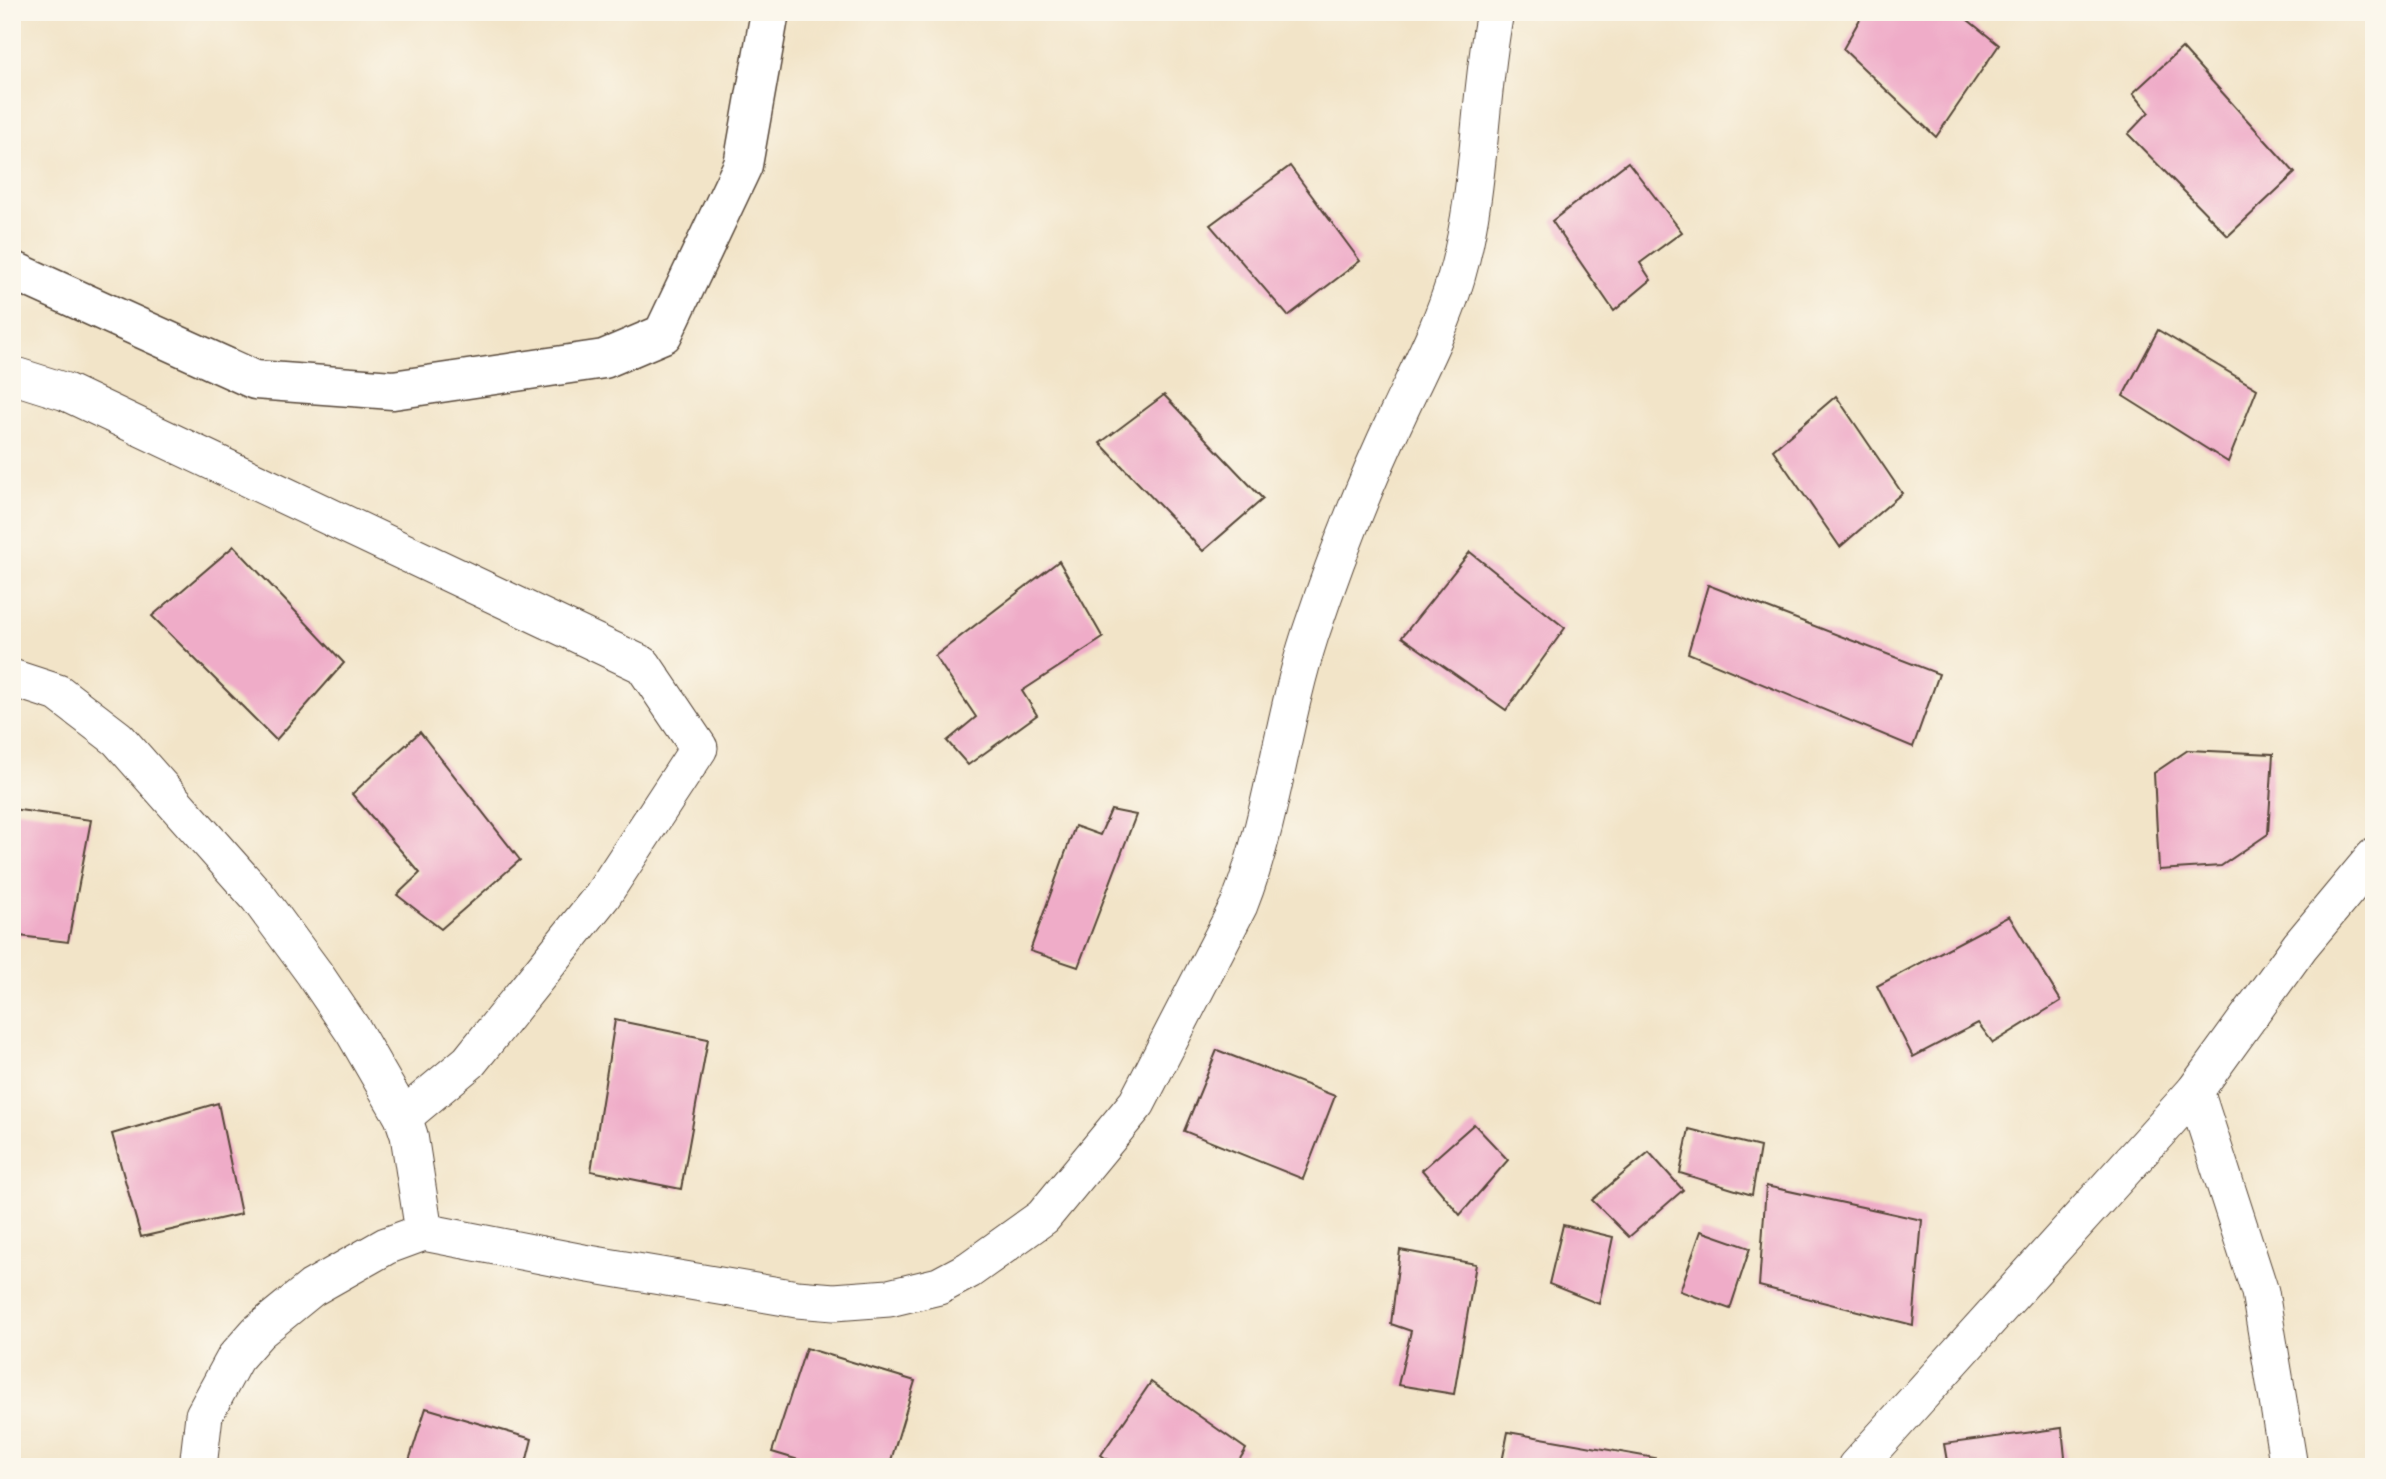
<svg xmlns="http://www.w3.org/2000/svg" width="2386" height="1479" font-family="Caveat,sans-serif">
  <rect width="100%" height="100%" fill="#fbf7ec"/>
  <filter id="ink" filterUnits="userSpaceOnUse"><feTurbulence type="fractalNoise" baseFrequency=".0143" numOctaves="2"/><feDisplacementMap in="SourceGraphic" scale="14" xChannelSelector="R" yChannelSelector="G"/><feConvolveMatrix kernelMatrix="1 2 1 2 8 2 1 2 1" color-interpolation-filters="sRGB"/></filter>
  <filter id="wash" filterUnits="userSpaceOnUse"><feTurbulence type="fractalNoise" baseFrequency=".00686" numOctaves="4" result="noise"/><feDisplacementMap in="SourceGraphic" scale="28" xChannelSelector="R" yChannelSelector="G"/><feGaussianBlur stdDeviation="1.57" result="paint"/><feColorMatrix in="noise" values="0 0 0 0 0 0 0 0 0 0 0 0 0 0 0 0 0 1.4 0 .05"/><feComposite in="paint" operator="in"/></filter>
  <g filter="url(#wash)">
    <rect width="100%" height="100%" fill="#f2e4c8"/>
    <g id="blocks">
      <!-- building -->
      <g fill="#efacc8">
        <polygon points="1864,12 1958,12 1999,45 1936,137 1843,49"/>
        <polygon points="2182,48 2295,173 2228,236 2128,134 2149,112 2133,93"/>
        <polygon points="1628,162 1682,232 1640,263 1651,280 1614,311 1552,221"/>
        <polygon points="1290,166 1360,261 1288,316 1210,225"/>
        <polygon points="2158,330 2257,389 2228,462 2123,396"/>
        <polygon points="1164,395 1263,499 1203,551 1100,443"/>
        <polygon points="1836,396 1902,493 1840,547 1773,450"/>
        <polygon points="234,546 344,663 276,740 152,616"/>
        <polygon points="1470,552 1565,628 1506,710 1402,637"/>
        <polygon points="1059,561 1103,638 1022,691 1037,715 968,765 947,741 976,717 935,656"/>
        <polygon points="1708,585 1939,674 1913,747 1688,653"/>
        <polygon points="420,732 520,860 441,929 397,895 420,873 352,794"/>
        <polygon points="2188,750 2273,754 2268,834 2221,866 2159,870 2154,773"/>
        <polygon points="12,809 91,820 68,942 12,935"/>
        <polygon points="1111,810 1136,815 1078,967 1030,951 1075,826 1100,835"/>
        <polygon points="2009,916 2061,1001 1993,1043 1978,1023 1913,1057 1877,986"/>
        <polygon points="615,1020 708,1039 681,1189 591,1171"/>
        <polygon points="1217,1050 1335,1096 1303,1179 1184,1131"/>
        <polygon points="218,1103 241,1214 141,1237 112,1134"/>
        <polygon points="1474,1124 1508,1160 1460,1215 1422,1170"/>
        <polygon points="1689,1129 1760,1147 1752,1195 1680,1173"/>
        <polygon points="1649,1152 1683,1190 1629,1237 1592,1200"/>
        <polygon points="1766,1186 1922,1220 1913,1325 1759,1286"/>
        <polygon points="1563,1225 1613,1237 1599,1304 1549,1284"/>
        <polygon points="1701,1231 1750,1248 1730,1309 1680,1291"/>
        <polygon points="1400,1250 1476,1264 1454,1394 1398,1385 1411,1331 1391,1324"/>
        <polygon points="806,1348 915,1381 889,1467 822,1467 772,1452"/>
        <polygon points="1151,1382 1246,1449 1235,1467 1117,1467 1101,1455"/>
        <polygon points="426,1408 532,1439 525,1467 407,1467"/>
        <polygon points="2062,1428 2066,1467 1948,1467 1944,1444"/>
        <polygon points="1508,1432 1655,1458 1654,1467 1501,1467"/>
      </g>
    </g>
  </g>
  <g filter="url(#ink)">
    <use href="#blocks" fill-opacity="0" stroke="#564638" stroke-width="2"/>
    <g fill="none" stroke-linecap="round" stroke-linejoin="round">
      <defs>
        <g id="minor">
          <polyline points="12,375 66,392 643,665 699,748 602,896 469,1062 403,1117"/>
          <polyline points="12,678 58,693 118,739 258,897 314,973 354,1032 403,1117 409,1135 424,1232"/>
          <polyline points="2195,1091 2260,1292 2289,1467"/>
          <path d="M198 1467 204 1415 235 1358 258 1332 312 1288 386 1246 424 1232 583 1263 797 1299 834 1302 889 1298 939 1286 969 1270 1043 1217 1137 1103 1239 905C1273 818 1281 724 1310 635 1335 560 1364 485 1398 414 1419 369 1442 326 1456 278 1481 192 1478 100 1495 12"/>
          <polyline points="1856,1467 2195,1091 2300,946 2374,857"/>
        </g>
        <polyline id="tertiary" points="12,270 255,380 393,390 604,359 663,334 743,165 770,12"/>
      </defs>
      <!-- minor casing -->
      <use href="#minor" stroke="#564638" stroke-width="39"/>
      <!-- tertiary casing -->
      <use href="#tertiary" stroke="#564638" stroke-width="41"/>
      <!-- minor -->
      <use href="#minor" stroke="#fff" stroke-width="37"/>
      <!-- tertiary -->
      <use href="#tertiary" stroke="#fff" stroke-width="38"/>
    </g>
  </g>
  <!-- margin -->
  <rect width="2386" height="1479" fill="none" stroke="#fbf7ec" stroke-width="42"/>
</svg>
